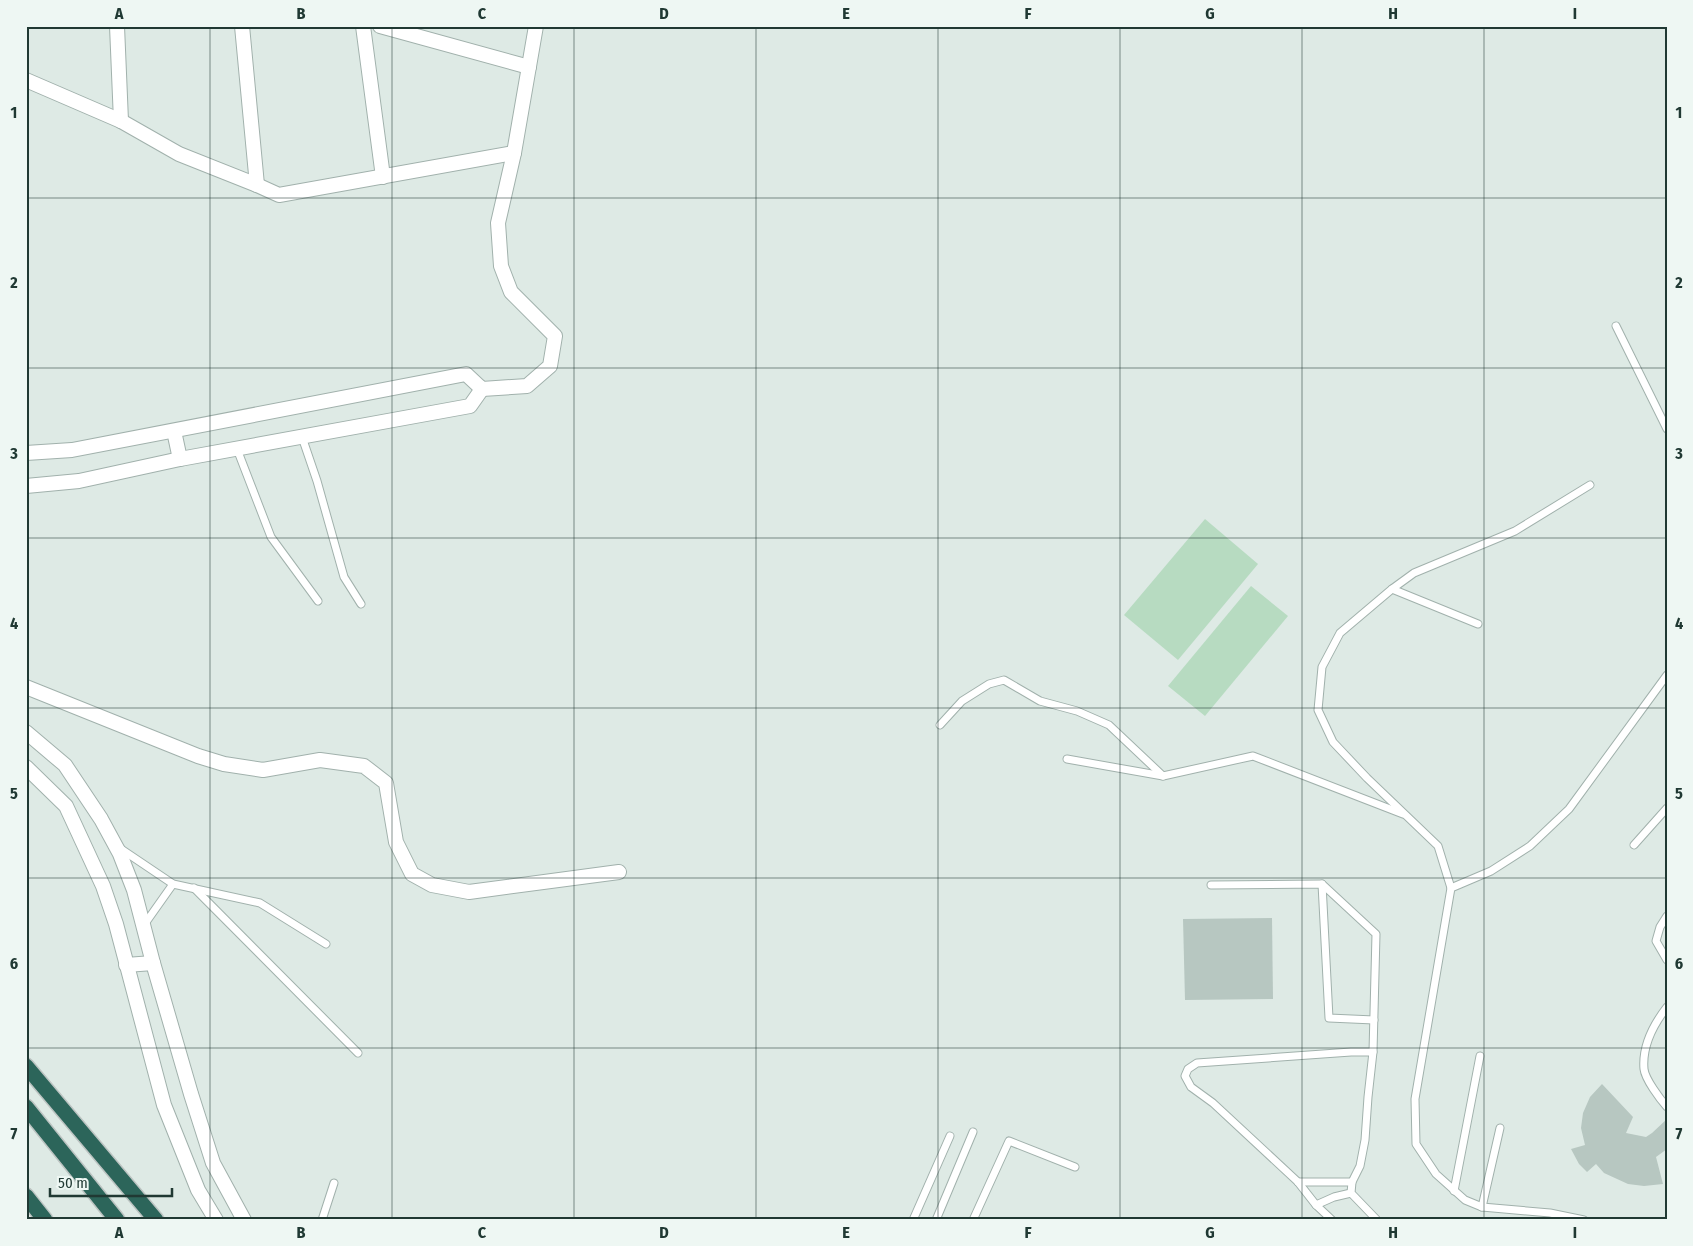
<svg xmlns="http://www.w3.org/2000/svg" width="1693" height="1246" font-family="'Fira Sans Condensed',sans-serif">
  <rect width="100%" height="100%" fill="#deeae5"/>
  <!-- green -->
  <g fill="#b7dbc1">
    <polygon points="1205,519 1258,564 1178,660 1124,615"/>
    <polygon points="1251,586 1288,616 1205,716 1168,686"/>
  </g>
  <!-- building -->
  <g fill="#b7c7c1">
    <polygon points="1272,918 1273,999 1185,1000 1183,919"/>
    <polygon points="1602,1084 1633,1117 1626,1133 1646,1137 1652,1133 1667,1119 1667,1149 1656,1157 1663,1184 1644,1186 1628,1184 1604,1173 1596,1164 1587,1172 1579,1164 1571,1149 1585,1145 1581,1128 1583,1113 1590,1097"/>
  </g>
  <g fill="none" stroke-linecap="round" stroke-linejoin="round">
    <defs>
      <g id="lane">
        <polyline points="1616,326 1667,429"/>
        <polyline points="302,437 317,481 344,577 361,604"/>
        <polyline points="237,449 271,537 318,601"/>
        <polyline points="1392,589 1478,624"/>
        <polyline points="940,725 962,701 989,684 1004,680 1040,701 1077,711 1109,725 1163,776"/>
        <polyline points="1067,759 1163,776 1253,756 1403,814"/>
        <polyline points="1634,845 1667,808"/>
        <polyline points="121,849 173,884 260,903 326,944"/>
        <polyline points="1322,884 1329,1018 1374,1020"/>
        <polyline points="1211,885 1322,884 1376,934 1373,1052"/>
        <polyline points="194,888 358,1053"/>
        <polyline points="1451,888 1438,846 1367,778 1333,742 1318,710 1322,667 1340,633 1392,589 1414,573 1515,531 1590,485"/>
        <polyline points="1667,916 1660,927 1656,941 1667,960"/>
        <polyline points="144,925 173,884"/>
        <path d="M1667 1007C1653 1025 1642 1046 1644 1069 1645 1079 1660 1099 1667 1107"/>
        <polyline points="1298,1182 1352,1182"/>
        <polyline points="1454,1191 1480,1056"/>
        <polyline points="1316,1205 1334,1197 1351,1193"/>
        <polyline points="1482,1207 1500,1128"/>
        <polyline points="322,1220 334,1183"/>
        <polyline points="913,1220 950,1136"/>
        <polyline points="936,1220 973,1132"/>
        <polyline points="973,1220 1009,1141 1075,1167"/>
        <polyline points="1332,1220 1316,1205 1298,1182 1213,1103 1191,1087 1185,1076 1188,1069 1197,1063 1351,1052 1373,1052 1368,1097 1365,1140 1360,1166 1352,1182 1351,1193 1377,1220"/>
        <polyline points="1584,1220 1550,1213 1482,1207 1465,1200 1436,1174 1416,1144 1415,1099 1451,888 1491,871 1530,846 1569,809 1667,675"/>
      </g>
      <g id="street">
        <polyline points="117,26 121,121"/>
        <polyline points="242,26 257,185"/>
        <polyline points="363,26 383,177"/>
        <polyline points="380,26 529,67"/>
        <polyline points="26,80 121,121 179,154 257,185 279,195 514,153"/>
        <polyline points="174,431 180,459"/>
        <polyline points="26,453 72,450 466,374 482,389 527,386 550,366 555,336 511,292 501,266 498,223 514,153 536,26"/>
        <polyline points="26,486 79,481 180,459 470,406 482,389"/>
        <polyline points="26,687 198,756 224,764 263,770 320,760 364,766 386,783 396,842 412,874 432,885 469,892 619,872"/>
        <polyline points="26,732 65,765 101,819 120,854 134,890 153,963 191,1094 213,1163 244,1220"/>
        <polyline points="26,767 66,806 103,886 116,924 164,1105 198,1190 216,1220"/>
        <polyline points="126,965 153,963"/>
      </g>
      <g id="highway">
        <polyline points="26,1066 156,1220"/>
        <polyline points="26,1107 117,1220"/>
        <polyline points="26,1196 45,1220"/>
      </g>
    </defs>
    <!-- lane casing -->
    <use href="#lane" stroke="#a1b1ac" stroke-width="9"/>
    <!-- street casing -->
    <use href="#street" stroke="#a1b1ac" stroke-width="16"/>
    <!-- highway casing -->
    <use href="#highway" stroke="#bcc4c2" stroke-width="18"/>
    <!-- lane -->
    <use href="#lane" stroke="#fff" stroke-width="7"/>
    <!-- street -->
    <use href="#street" stroke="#fff" stroke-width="14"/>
    <!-- highway -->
    <use href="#highway" stroke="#2c655a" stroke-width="15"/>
  </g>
  <!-- grid -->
  <path fill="none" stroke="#203933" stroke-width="1" stroke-opacity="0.55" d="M210 26V1220M392 26V1220M574 26V1220M756 26V1220M938 26V1220M1120 26V1220M1302 26V1220M1484 26V1220M26 198H1667M26 368H1667M26 538H1667M26 708H1667M26 878H1667M26 1048H1667"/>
  <!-- border -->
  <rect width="1693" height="1246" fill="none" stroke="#eef7f3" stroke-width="55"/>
  <!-- scale -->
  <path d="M50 1188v8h122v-8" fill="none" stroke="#203933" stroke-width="2.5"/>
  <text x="58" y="1188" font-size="15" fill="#203933" stroke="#eef7f3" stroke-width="4" paint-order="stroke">50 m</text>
  <rect x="28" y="28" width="1638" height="1190" fill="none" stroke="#203933" stroke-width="2"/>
  <g font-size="16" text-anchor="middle" font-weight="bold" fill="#203933">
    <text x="119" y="19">A</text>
    <text x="301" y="19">B</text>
    <text x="482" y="19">C</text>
    <text x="664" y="19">D</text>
    <text x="846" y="19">E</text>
    <text x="1028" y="19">F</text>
    <text x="1210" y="19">G</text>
    <text x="1393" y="19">H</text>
    <text x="1575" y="19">I</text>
    <text x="14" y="118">1</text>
    <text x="1679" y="118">1</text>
    <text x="14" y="288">2</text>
    <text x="1679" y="288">2</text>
    <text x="14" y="459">3</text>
    <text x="1679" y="459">3</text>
    <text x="14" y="629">4</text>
    <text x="1679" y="629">4</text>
    <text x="14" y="799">5</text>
    <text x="1679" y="799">5</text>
    <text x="14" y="969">6</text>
    <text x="1679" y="969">6</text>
    <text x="14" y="1139">7</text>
    <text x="1679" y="1139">7</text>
    <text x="119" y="1238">A</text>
    <text x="301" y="1238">B</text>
    <text x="482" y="1238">C</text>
    <text x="664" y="1238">D</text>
    <text x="846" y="1238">E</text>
    <text x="1028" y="1238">F</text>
    <text x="1210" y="1238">G</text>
    <text x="1393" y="1238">H</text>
    <text x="1575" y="1238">I</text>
  </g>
</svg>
